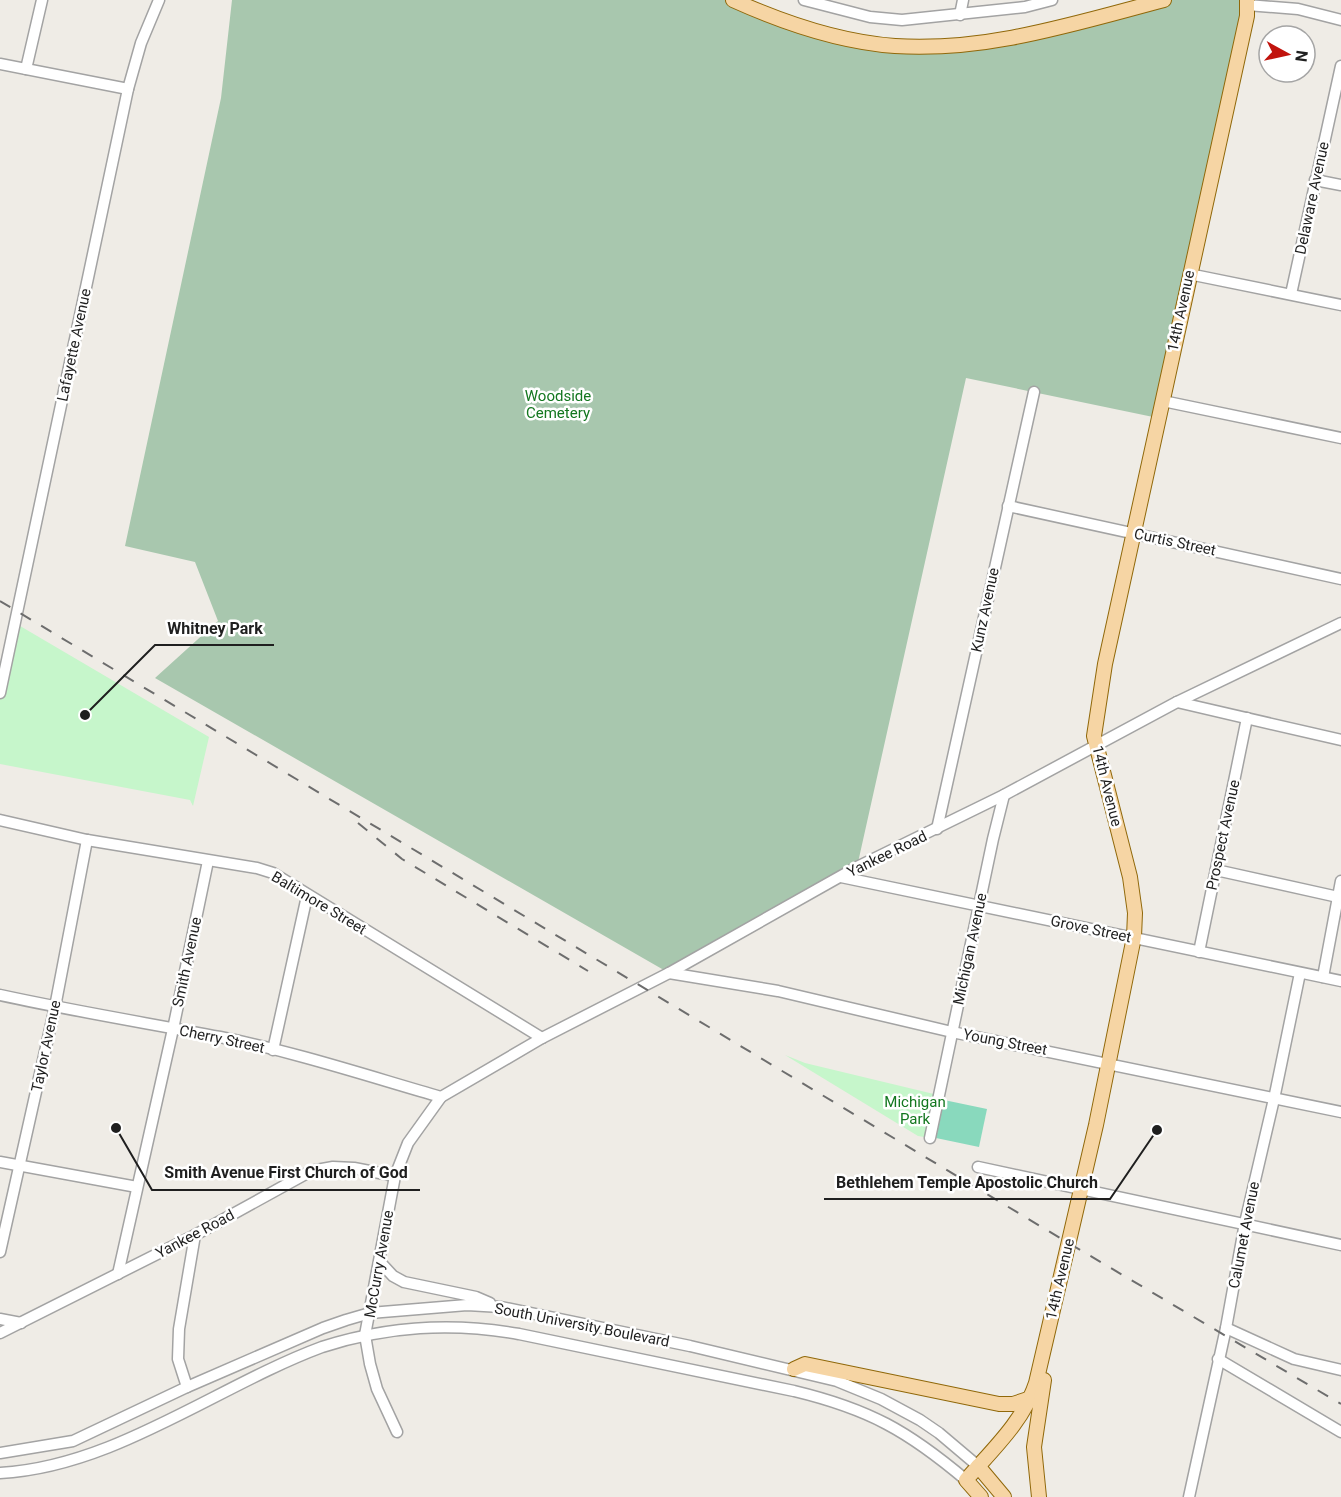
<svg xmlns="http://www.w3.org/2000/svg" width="1341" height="1497" font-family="Roboto,sans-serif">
  <rect width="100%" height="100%" fill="#efece6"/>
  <!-- cemetery -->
  <polygon fill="#a8c7ae" points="232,0 733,0 803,27 936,47 1164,0 1247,0 1158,418 966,378 857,867 669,973 155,678 218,621 195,562 125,546 221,98"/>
  <!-- park -->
  <g fill="#c6f6cb">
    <polygon points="15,623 209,737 193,806 190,800 0,764 0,693"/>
    <polygon points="785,1055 805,1063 938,1095 930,1138 918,1136"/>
  </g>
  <!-- pitch -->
  <polygon fill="#89d9bd" points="944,1100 987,1109 979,1147 936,1138"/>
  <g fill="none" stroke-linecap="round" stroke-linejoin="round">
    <defs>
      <g id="minor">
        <polyline points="804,0 870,17 902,20 1025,7 1052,0"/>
        <polyline points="1247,5 1298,9 1341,20"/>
        <polyline points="960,15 963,0"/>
        <polyline points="0,64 128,89"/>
        <polyline points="26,69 42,0"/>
        <polyline points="1315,180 1341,185"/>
        <polyline points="1189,274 1341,305"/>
        <polyline points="1291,294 1341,66"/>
        <polyline points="1163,401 1341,438"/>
        <polyline points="1008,506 1341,579"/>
        <polyline points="0,693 128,89 141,43 159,0"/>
        <polyline points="1177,702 1341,740"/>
        <polyline points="0,820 87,840 257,868 273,873 542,1038"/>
        <polyline points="937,829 1034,392"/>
        <polyline points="1216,870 1338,897"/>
        <polyline points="841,877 1341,981"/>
        <polyline points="1199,952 1247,718"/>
        <polyline points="669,973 778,991 952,1032 1341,1112"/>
        <polyline points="1323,977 1341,881"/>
        <path d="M0 995C73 1011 147 1023 220 1037 295 1052 368 1076 441 1097"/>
        <polyline points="273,1050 307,896"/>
        <polyline points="930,1138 993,839 1004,795"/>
        <polyline points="0,1162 137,1187"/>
        <polyline points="978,1167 1341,1245"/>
        <polyline points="0,1252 55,1007 87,840"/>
        <polyline points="380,1262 393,1276 404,1282 476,1297 490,1303"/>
        <polyline points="118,1274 173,1029 208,861"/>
        <polyline points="0,1319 21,1323"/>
        <polyline points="1226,1328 1294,1359 1341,1370"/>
        <polyline points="0,1333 195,1235 311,1171 333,1167 354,1168 395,1176"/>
        <polyline points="1218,1359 1341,1432"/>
        <polyline points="187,1387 178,1359 179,1329 195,1235"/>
        <polyline points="397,1432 377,1389 370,1364 365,1335 395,1176 408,1143 441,1097 542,1038 669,973 857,867 1004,795 1177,702 1341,623"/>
        <polyline points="0,1453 73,1441 187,1387 323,1328 346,1320 370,1313 467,1305 501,1307 690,1346 837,1381 881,1399 920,1420 939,1433 978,1466"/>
        <path d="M0 1473C114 1467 217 1386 322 1347 388 1326 451 1322 519 1334L794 1391C869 1409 908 1431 966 1480"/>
        <polyline points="1189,1497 1226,1328 1245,1223 1274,1099 1300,973"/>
      </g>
      <g id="major">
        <path d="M733 0C784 23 839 42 895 46 987 52 1076 23 1164 0"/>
        <polyline points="794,1369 805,1364 999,1404 1013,1404 1031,1398"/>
        <polyline points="978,1466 1004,1497"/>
        <path d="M981 1497 966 1480C992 1450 1023 1422 1036 1383L1096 1125 1134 937 1135 913 1130 877 1094 736 1105 664 1247 16V0"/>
        <polyline points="1039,1497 1034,1447 1044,1380"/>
      </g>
    </defs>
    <!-- minor casing -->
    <use href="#minor" stroke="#a3a3a3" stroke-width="13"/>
    <!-- major casing -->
    <use href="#major" stroke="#90680a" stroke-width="16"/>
    <!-- minor -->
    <use href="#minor" stroke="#fff" stroke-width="10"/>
    <!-- major -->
    <use href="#major" stroke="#f6d5a4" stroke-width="14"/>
    <!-- rail -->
    <g stroke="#6d6d6d" stroke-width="2" stroke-dasharray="12 12" stroke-linecap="butt">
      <polyline points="0,601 1060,1238 1341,1404"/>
      <polyline points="358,823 402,859 588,971"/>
    </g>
  </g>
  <g text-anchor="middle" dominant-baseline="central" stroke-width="5" stroke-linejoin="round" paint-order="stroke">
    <!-- street labels -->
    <g font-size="15" fill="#1f1f1f" stroke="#fff">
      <text transform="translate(1312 198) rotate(-78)">Delaware Avenue</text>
      <text transform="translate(1181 311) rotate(-78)">14th Avenue</text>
      <text transform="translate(74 345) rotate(-78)">Lafayette Avenue</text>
      <text transform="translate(1175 542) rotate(12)">Curtis Street</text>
      <text transform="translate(985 610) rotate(-78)">Kunz Avenue</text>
      <text transform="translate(1107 786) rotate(76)">14th Avenue</text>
      <text transform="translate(1223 835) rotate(-78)">Prospect Avenue</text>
      <text transform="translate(887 854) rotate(-26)">Yankee Road</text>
      <text transform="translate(319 903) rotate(31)">Baltimore Street</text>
      <text transform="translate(1091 929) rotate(12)">Grove Street</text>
      <text transform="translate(970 949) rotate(-78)">Michigan Avenue</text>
      <text transform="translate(187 962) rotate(-78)">Smith Avenue</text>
      <text transform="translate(222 1039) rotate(12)">Cherry Street</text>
      <text transform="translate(1005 1042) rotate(11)">Young Street</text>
      <text transform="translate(46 1046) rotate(-78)">Taylor Avenue</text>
      <text transform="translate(195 1234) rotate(-28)">Yankee Road</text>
      <text transform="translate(1244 1235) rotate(-79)">Calumet Avenue</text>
      <text transform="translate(379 1264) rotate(-80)">McCurry Avenue</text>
      <text transform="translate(1060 1279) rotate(-77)">14th Avenue</text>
      <text transform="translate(582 1325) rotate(11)">South University Boulevard</text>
    </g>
    <!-- park labels -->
    <g font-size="15" fill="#13771f" stroke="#fff">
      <text x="558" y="396">Woodside<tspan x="558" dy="17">Cemetery</tspan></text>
      <text x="915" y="1102">Michigan<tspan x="915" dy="17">Park</tspan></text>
    </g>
  </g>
  <!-- callouts -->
  <path fill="none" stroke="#1f1f1f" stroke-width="2" d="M85 715L155 645H274M116 1128L152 1190H420M1157 1130L1110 1199H824"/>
  <g fill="#1f1f1f" stroke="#fff" stroke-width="2">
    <circle cx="85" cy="715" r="6"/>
    <circle cx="116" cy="1128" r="6"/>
    <circle cx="1157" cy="1130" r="6"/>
  </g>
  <g font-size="16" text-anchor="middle" font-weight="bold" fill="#1f1f1f" stroke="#fff" stroke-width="5" stroke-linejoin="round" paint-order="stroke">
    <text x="215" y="634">Whitney Park</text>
    <text x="286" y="1178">Smith Avenue First Church of God</text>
    <text x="967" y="1188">Bethlehem Temple Apostolic Church</text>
  </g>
  <!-- north arrow -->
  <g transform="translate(1287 54) rotate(98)"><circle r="28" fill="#ffffff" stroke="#a5a5a5" stroke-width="1.5"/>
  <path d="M0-4.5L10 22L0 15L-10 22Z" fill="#c1130d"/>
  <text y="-9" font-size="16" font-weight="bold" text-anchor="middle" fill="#1f1f1f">N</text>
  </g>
</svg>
